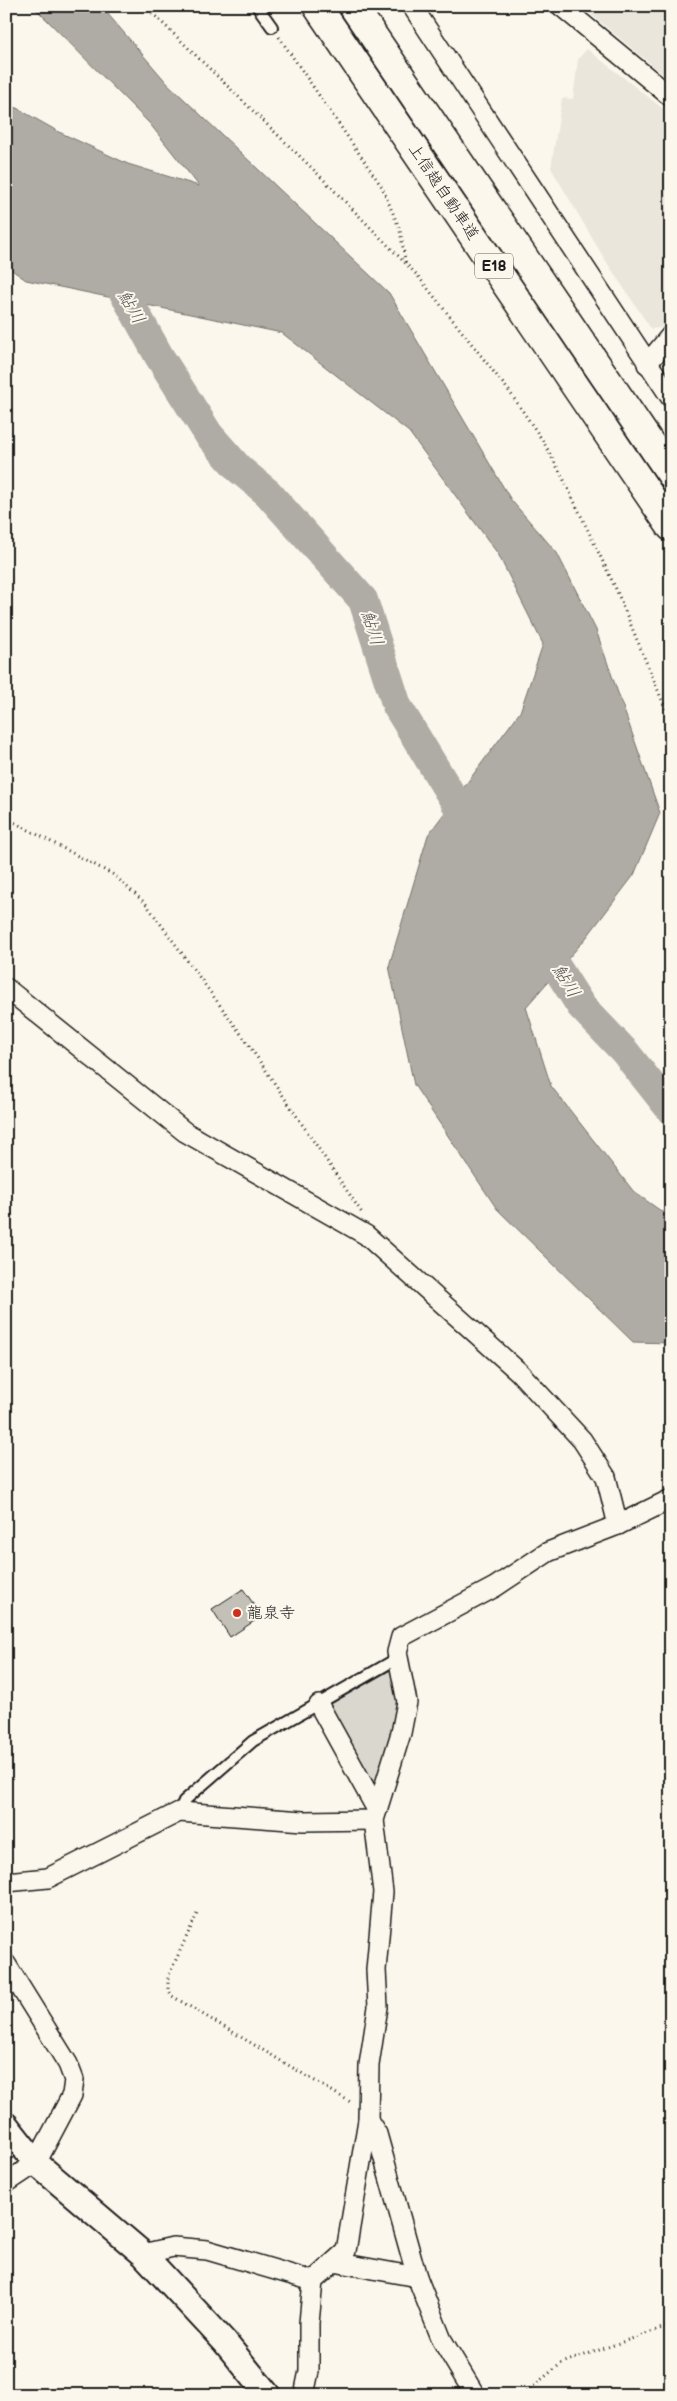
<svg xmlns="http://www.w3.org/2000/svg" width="677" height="2401" font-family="'Balsamiq Sans','Klee One',sans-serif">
  <rect width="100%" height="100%" fill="#fbf7ec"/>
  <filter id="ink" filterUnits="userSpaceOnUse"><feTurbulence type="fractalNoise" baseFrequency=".02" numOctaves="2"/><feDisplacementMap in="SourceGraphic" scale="10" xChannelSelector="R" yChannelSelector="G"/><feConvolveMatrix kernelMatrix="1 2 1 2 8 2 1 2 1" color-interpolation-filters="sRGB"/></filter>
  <g filter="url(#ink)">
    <!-- built -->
    <g fill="#eae6dc">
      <polygon points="581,6 671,6 671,81"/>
      <polygon points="587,49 671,115 671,322 666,327 651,329 604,258 551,168 562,98 573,99 578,59"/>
    </g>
    <!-- green -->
    <polygon fill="#dad7ce" stroke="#7b7a75" points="391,1670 397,1686 401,1706 374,1791 329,1705"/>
    <!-- water -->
    <polygon fill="#afaca5" stroke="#74726e" points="33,6 101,6 167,83 389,293 511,500 557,553 596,630 660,813 634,875 586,938 526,1007 551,1086 634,1192 671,1218 671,1343 633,1342 497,1209 414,1085 389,966 428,835 520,712 543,644 498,554 409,432 282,333 26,280 6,266 6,102 59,132 128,164 199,186 150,124"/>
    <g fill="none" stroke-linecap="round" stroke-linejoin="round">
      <!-- river -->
      <g stroke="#afaca5" stroke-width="30">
        <polyline points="105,267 122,289 159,356 209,435 239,469 268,493 363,600 397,706 476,836"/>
        <polyline points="536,935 581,1006 625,1052 671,1110"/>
      </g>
    </g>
    <!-- building -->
    <polygon fill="#c3c0b8" stroke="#1c1c1c" points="243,1589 262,1616 230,1637 212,1609"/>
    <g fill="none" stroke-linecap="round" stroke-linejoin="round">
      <defs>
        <g id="service">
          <polyline points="257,6 272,27"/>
          <polyline points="179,1812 184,1801 253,1741 398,1658"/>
        </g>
        <g id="minor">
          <polyline points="412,6 671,398"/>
          <polyline points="561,6 671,97"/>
          <polyline points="647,364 671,335"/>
          <polyline points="6,988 185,1132 366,1235 519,1372 582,1440 606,1477 618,1525"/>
          <polyline points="319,1705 377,1810"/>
          <polyline points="6,1882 48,1878 179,1812 303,1821 374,1820"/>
          <polyline points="6,1964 68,2064 74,2080 72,2095 53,2131 36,2163 6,2183"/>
          <polyline points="368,2120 377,2134 417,2277 442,2340 475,2395"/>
          <polyline points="143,2254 173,2247 207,2250 313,2281"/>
          <polyline points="334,2262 417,2277"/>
          <polyline points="304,2395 309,2371 309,2323 313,2281 346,2251 368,2120 369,2065 378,2007 376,1970 383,1892 374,1820 401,1733 407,1702 397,1652 401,1637 495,1587 548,1552 618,1525 671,1499"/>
        </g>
        <polyline id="tertiary" points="6,2125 36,2163 143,2254 224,2341 268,2395"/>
        <g id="motorway">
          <polyline points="317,6 671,527"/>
          <polyline points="353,6 671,474"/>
        </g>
      </defs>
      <!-- service casing -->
      <use href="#service" stroke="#1c1c1c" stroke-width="14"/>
      <!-- minor casing -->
      <use href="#minor" stroke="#1c1c1c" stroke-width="22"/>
      <!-- tertiary casing -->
      <use href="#tertiary" stroke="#1c1c1c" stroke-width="28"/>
      <!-- motorway casing -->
      <use href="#motorway" stroke="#1c1c1c" stroke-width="31"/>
      <!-- path -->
      <g stroke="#1c1c1c" stroke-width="3" stroke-dasharray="1 4" stroke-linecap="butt">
        <polyline points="145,6 317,173 417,275 509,391 543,441 562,476 616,589 671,722"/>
        <polyline points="279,37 382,187 400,230 406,265"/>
        <polyline points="6,818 114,875 146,904 246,1041 362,1213"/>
        <polyline points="197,1914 168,1977 168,1989 172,1996 352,2103"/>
        <polyline points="522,2395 562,2363 671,2325"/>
      </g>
      <!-- service -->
      <use href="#service" stroke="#fbf7ec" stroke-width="10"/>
      <!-- minor -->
      <use href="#minor" stroke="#fbf7ec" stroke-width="19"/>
      <!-- tertiary -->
      <use href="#tertiary" stroke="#fbf7ec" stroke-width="24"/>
      <!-- motorway -->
      <use href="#motorway" stroke="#fbf7ec" stroke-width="28"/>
    </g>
  </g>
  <!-- markers -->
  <circle fill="#c8321e" stroke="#fbf7ec" stroke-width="2" cx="237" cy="1613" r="5"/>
  <g text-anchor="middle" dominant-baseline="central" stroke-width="4" stroke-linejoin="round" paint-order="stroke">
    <!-- shield labels -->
    <rect fill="#fbf7ec" stroke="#5f5e5a" stroke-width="1" x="475" y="253.5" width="38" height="25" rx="4"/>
    <g font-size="15" font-weight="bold" fill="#1c1c1c">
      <text x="494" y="266">E18</text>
    </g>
    <!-- street labels -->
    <g font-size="16" fill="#1c1c1c" stroke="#fbf7ec">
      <text transform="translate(443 192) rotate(56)">上信越自動車道</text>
    </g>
    <!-- poi labels -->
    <g font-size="16" fill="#1c1c1c" stroke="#fbf7ec" text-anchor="start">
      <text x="247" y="1613">龍泉寺</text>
    </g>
    <!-- water labels -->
    <g font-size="18" font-style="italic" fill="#575653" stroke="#fbf7ec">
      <text transform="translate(131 307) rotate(60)">鮎川</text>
      <text transform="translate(372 628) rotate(72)">鮎川</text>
      <text transform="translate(566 981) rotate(59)">鮎川</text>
    </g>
  </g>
  <!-- margin -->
  <rect width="677" height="2401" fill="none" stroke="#fbf7ec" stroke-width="25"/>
  <rect x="12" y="12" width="652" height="2376" fill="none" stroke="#1c1c1c" stroke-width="2" filter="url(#ink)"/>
</svg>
